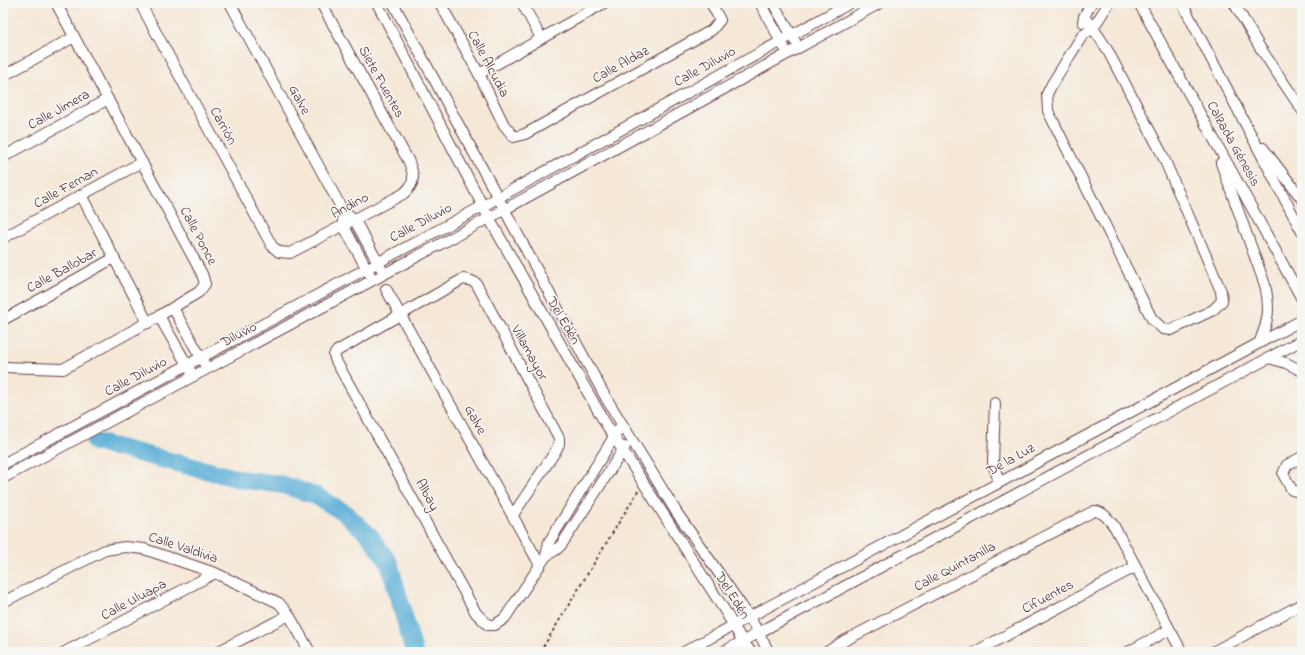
<svg xmlns="http://www.w3.org/2000/svg" width="1305" height="655" font-family="'Indie Flower',sans-serif">
  <rect width="100%" height="100%" fill="#f6f6f2"/>
  <filter id="ink" filterUnits="userSpaceOnUse"><feTurbulence type="fractalNoise" baseFrequency=".025" numOctaves="2"/><feDisplacementMap in="SourceGraphic" scale="8" xChannelSelector="R" yChannelSelector="G"/><feConvolveMatrix kernelMatrix="1 2 1 2 8 2 1 2 1" color-interpolation-filters="sRGB"/></filter>
  <filter id="wash" filterUnits="userSpaceOnUse"><feTurbulence type="fractalNoise" baseFrequency=".012" numOctaves="4" result="noise"/><feDisplacementMap in="SourceGraphic" scale="16" xChannelSelector="R" yChannelSelector="G"/><feGaussianBlur stdDeviation="0.9" result="paint"/><feColorMatrix in="noise" values="0 0 0 0 0 0 0 0 0 0 0 0 0 0 0 0 0 1.4 0 .05"/><feComposite in="paint" operator="in"/></filter>
  <g filter="url(#wash)">
    <rect width="100%" height="100%" fill="#f5e8d7"/>
    <g fill="none" stroke-linecap="round" stroke-linejoin="round">
      <!-- river -->
      <polyline stroke="#5cafd7" stroke-width="18" points="95,442 240,479 284,485 316,496 345,513 370,536 389,563 414,652"/>
    </g>
  </g>
  <g filter="url(#ink)">
    <g fill="none" stroke-linecap="round" stroke-linejoin="round">
      <defs>
        <g id="minor">
          <path d="M140 3 272 246 279 252 290 253 403 194C417 183 414 174 408 160L321 3"/>
          <polyline points="230,3 342,209 354,219 381,268"/>
          <polyline points="377,3 489,218 604,421 725,611 743,642 751,652"/>
          <polyline points="393,3 606,398 677,513 750,618 769,652"/>
          <polyline points="440,3 479,74 504,125 514,137 525,134 712,30 720,20 711,3"/>
          <polyline points="522,3 541,38"/>
          <polyline points="760,3 784,47"/>
          <polyline points="773,3 795,41"/>
          <polyline points="1139,3 1302,299"/>
          <polyline points="1182,3 1302,232"/>
          <polyline points="1234,3 1259,46 1302,110"/>
          <path d="M1084 17C1093 28 1102 40 1109 53L1162 154 1221 291 1222 301 1213 310 1171 330 1163 329 1152 319 1048 111 1047 94 1052 84 1082 36 1093 28 1109 3"/>
          <polyline points="1083,22 1084,17 1091,3"/>
          <polyline points="479,74 604,3"/>
          <polyline points="3,76 74,37"/>
          <polyline points="1263,148 1302,199"/>
          <polyline points="3,157 108,99"/>
          <path d="M1221 163 1265 285C1270 308 1269 319 1260 341"/>
          <polyline points="81,195 148,323"/>
          <polyline points="343,219 343,225 369,273"/>
          <polyline points="3,238 142,162"/>
          <polyline points="386,289 540,565"/>
          <polyline points="173,308 204,363"/>
          <polyline points="159,316 190,370"/>
          <polyline points="3,320 114,258"/>
          <polyline points="1269,358 1286,363 1302,371"/>
          <polyline points="3,367 63,369 159,316 199,292 205,284 202,274 56,3"/>
          <polyline points="995,403 993,463 999,482"/>
          <polyline points="1302,457 1287,465 1283,474 1292,490 1302,493"/>
          <polyline points="3,464 483,206 850,3"/>
          <polyline points="3,478 489,218 880,3"/>
          <polyline points="513,515 555,452 559,444 559,438 476,283 469,280 463,279 337,351 334,355 336,361 476,613 488,625 495,625 505,618 546,556 549,542 622,424"/>
          <polyline points="546,556 557,549 562,544 625,447"/>
          <polyline points="3,602 105,550 125,547 144,549 215,573 279,603 289,615 310,652"/>
          <polyline points="65,652 215,573"/>
          <polyline points="217,652 289,615"/>
          <polyline points="684,652 1302,320"/>
          <polyline points="723,652 1302,340"/>
          <path d="M827 652 844 641 1094 511C1103 511 1108 519 1114 526L1182 652"/>
          <polyline points="975,652 1135,567"/>
          <polyline points="1128,652 1169,630"/>
          <polyline points="1213,652 1302,604"/>
        </g>
      </defs>
      <!-- minor casing -->
      <use href="#minor" stroke="#643d45" stroke-width="12"/>
      <!-- path -->
      <polyline stroke="#643d45" stroke-width="2" stroke-dasharray="3 3" stroke-linecap="butt" points="540,652 638,491"/>
      <!-- minor -->
      <use href="#minor" stroke="#fff" stroke-width="10"/>
    </g>
  </g>
  <g text-anchor="middle" dominant-baseline="central" stroke-width="3.5" stroke-linejoin="round" paint-order="stroke">
    <!-- street labels -->
    <g font-size="14" fill="#4a1f2b" stroke="#f6f6f2">
      <text transform="translate(488 64) rotate(62)">Calle Alcudia</text>
      <text transform="translate(621 65) rotate(-29)">Calle Aldaz</text>
      <text transform="translate(705 67) rotate(-29)">Calle Diluvio</text>
      <text transform="translate(381 82) rotate(61)">Siete Fuentes</text>
      <text transform="translate(299 100) rotate(62)">Galve</text>
      <text transform="translate(59 110) rotate(-29)">Calle Jimera</text>
      <text transform="translate(223 126) rotate(61)">Carrión</text>
      <text transform="translate(1233 144) rotate(61)">Calzada Génesis</text>
      <text transform="translate(66 188) rotate(-29)">Calle Fernan</text>
      <text transform="translate(350 206) rotate(-28)">Andino</text>
      <text transform="translate(421 223) rotate(-28)">Calle Diluvio</text>
      <text transform="translate(198 236) rotate(62)">Calle Ponce</text>
      <text transform="translate(62 271) rotate(-29)">Calle Ballobar</text>
      <text transform="translate(563 321) rotate(60)">Del Edén</text>
      <text transform="translate(239 335) rotate(-28)">Diluvio</text>
      <text transform="translate(529 353) rotate(61)">Villamayor</text>
      <text transform="translate(136 377) rotate(-28)">Calle Diluvio</text>
      <text transform="translate(475 420) rotate(61)">Galve</text>
      <text transform="translate(1011 460) rotate(-29)">De la Luz</text>
      <text transform="translate(427 495) rotate(61)">Albay</text>
      <text transform="translate(183 548) rotate(18)">Calle Valdivia</text>
      <text transform="translate(955 567) rotate(-28)">Calle Quintanilla</text>
      <text transform="translate(732 596) rotate(58)">Del Edén</text>
      <text transform="translate(1048 597) rotate(-28)">Cifuentes</text>
      <text transform="translate(134 600) rotate(-28)">Calle Uluapa</text>
    </g>
  </g>
  <!-- margin -->
  <rect width="1305" height="655" fill="none" stroke="#f6f6f2" stroke-width="16"/>
</svg>
